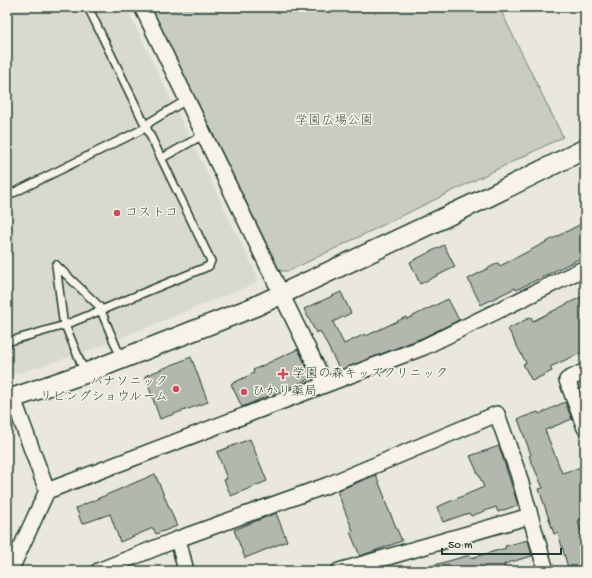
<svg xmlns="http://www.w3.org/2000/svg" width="592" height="578" font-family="'Gochi Hand','Klee One',sans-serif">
  <rect width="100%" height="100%" fill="#eae8dd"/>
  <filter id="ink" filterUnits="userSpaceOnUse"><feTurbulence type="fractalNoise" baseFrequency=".025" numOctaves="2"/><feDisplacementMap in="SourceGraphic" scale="8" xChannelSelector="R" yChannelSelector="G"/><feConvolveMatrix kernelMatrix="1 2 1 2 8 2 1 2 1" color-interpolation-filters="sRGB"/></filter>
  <g filter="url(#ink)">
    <!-- built -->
    <polygon fill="#d9dacf" points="7,7 126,7 258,277 256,283 86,352 7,377"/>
    <!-- green -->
    <polygon fill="#c8ccc1" stroke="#74847a" points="151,7 499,7 563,137 289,271 280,271"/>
    <!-- building -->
    <g fill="#b2b8ae" stroke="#1f3d34">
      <polygon points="585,222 585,256 516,290 515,288 481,305 468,279 498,263 500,266"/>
      <polygon points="444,245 455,267 420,284 410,262"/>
      <polygon points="341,292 351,313 333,322 344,344 365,334 366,336 406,317 407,319 448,299 459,320 422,338 340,370 320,331 316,333 304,309"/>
      <polygon points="585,295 585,351 550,367 552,371 532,381 523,364 526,363 508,329 531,317 533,321"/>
      <polygon points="298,349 312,378 242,407 231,384 254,373 253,370"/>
      <polygon points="191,357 208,402 160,419 145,376"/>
      <polygon points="565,402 572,419 545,430 562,473 585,466 585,518 578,521 585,543 585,571 569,571 558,533 554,534 539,489 543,488 529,456 531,455 518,419 538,412 539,414"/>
      <polygon points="250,439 267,481 231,496 224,480 227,479 217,452"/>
      <polygon points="499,446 518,505 498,512 496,507 471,516 469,513 443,522 437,507 484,487 470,456"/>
      <polygon points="155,474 177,526 156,534 153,528 120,542 110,514 82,524 76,508"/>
      <polygon points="376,475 385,498 384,499 402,541 360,556 350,532 353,531 337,491"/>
      <polygon points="276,513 287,541 245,558 234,530"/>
      <polygon points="528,540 532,556 504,564 505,569 497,571 427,571 427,567 470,555 471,558 506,548 505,546"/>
    </g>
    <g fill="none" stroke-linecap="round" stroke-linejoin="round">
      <defs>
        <g id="service">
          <polyline points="162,158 205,134"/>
          <polyline points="7,196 145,128 150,122 188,99"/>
          <polyline points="56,265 99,306 121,358"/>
          <polyline points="56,265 63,320 85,373"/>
          <polyline points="7,342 65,325 209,266 211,261 88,7"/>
        </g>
        <g id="minor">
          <polyline points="142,7 325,384"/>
          <polyline points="585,371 567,380 585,428"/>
          <polyline points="13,398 47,491"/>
          <polyline points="178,539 186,571"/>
          <polyline points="10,571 47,491 424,347 585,268"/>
          <polyline points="98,571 178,539 328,485 497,414 518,473 546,571"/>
          <polyline points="339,571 530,516"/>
        </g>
        <polyline id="tertiary" points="7,400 86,373 254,307 488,197 585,149"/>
      </defs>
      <!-- service casing -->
      <use href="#service" stroke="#1f3d34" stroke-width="10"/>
      <!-- minor casing -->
      <use href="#minor" stroke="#1f3d34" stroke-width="18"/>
      <!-- tertiary casing -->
      <use href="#tertiary" stroke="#1f3d34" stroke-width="22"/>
      <!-- service -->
      <use href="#service" stroke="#f7f3e8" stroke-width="7"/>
      <!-- minor -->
      <use href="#minor" stroke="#f7f3e8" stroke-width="15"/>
      <!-- tertiary -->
      <use href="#tertiary" stroke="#f7f3e8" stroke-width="19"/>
    </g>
  </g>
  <!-- markers -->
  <g fill="#d1495b" stroke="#f7f3e8" stroke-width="1.5">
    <circle cx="117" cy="213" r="4"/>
    <path d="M281 368h4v4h4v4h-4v4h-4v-4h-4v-4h4z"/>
    <circle cx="176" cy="389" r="4"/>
    <circle cx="244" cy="392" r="4"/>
  </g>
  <g text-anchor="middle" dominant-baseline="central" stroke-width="3" stroke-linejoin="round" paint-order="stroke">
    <!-- park labels -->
    <g font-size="13" fill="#415a50" stroke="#f7f3e8">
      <text x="334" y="121">学園広場公園</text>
    </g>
    <!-- poi labels -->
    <g font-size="13" fill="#1f3d34" stroke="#f7f3e8" text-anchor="start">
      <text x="125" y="213">コストコ</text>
      <text x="292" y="374">学園の森キッズクリニック</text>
      <text x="168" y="382" text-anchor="end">パナソニック<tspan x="168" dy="15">リビングショウルーム</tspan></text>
      <text x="252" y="392">ひかり薬局</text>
    </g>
  </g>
  <!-- margin -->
  <rect width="592" height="578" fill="none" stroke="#f7f3e8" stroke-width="24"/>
  <rect x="12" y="12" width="568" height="554" fill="none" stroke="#1f3d34" stroke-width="1.5" filter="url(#ink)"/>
  <!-- scale -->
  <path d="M442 548v6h119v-6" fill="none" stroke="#1f3d34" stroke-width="2"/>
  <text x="448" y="548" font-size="12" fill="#1f3d34" stroke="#f7f3e8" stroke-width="3" paint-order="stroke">50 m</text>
</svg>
